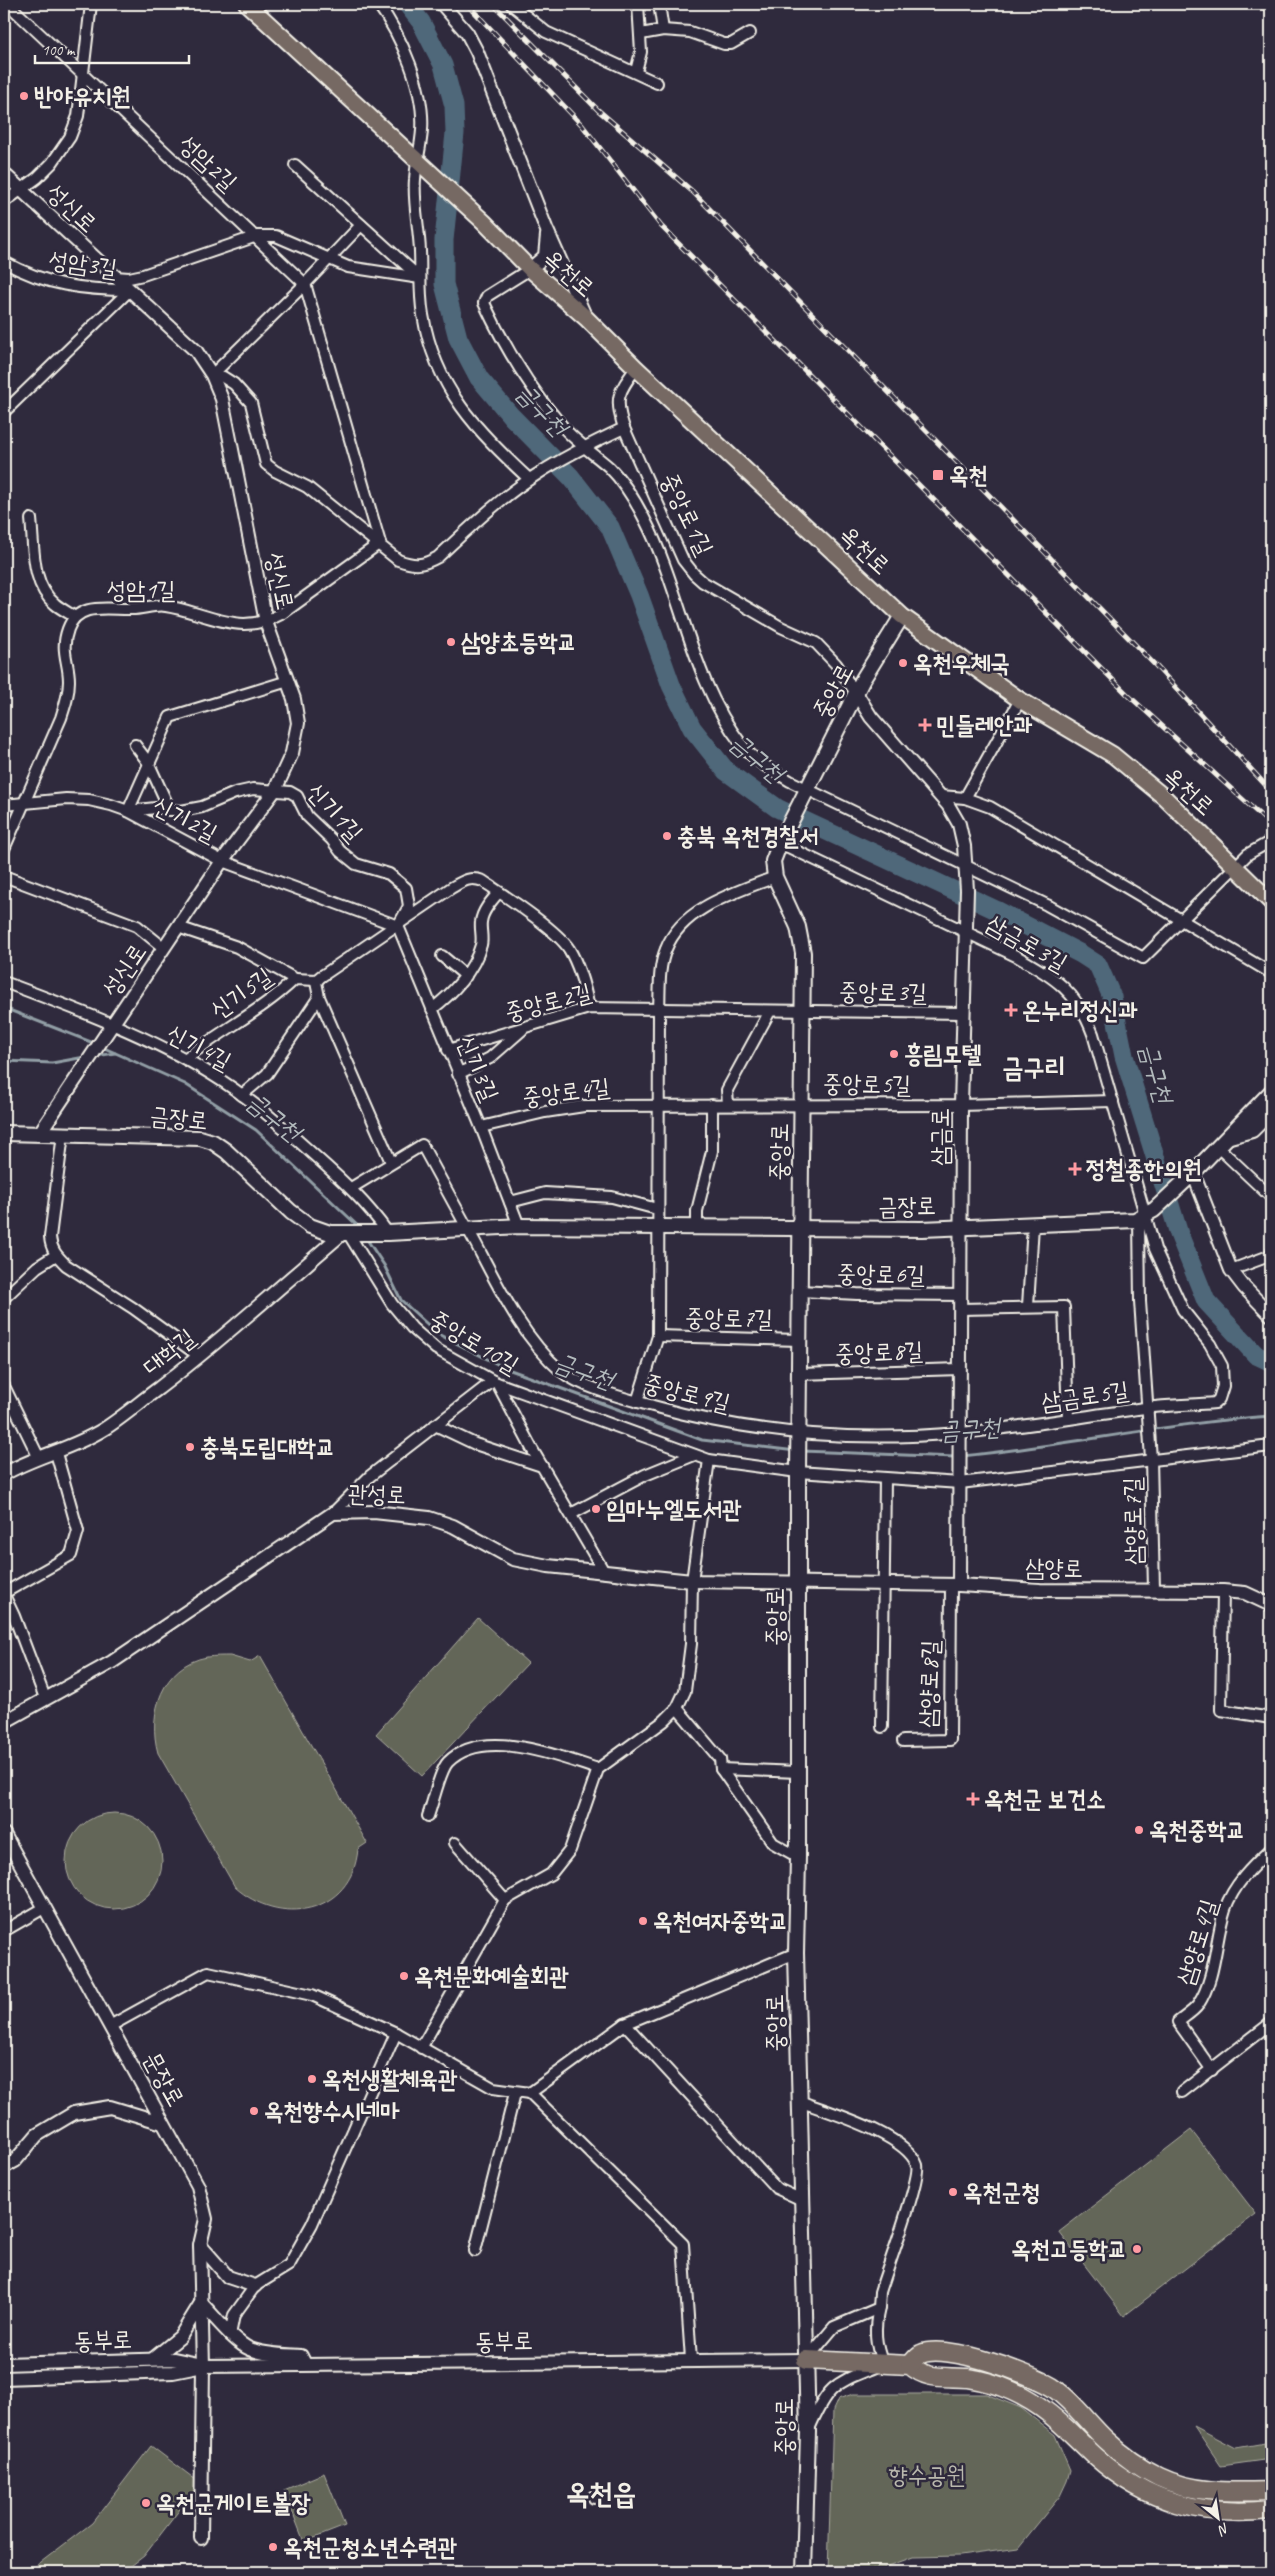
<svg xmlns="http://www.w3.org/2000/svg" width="1275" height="2576" font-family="Caveat,'Poor Story',sans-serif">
  <rect width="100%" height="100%" fill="#2f2a3d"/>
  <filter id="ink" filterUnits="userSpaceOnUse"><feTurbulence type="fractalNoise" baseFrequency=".02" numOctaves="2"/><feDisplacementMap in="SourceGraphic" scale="10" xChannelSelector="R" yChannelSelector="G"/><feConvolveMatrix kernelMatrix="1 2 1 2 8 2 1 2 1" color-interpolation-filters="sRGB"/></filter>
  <g filter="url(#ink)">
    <!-- green -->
    <g fill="#636658" stroke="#acaca0">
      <polygon points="478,1618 528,1663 422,1776 376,1734"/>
      <path d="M230 1656 250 1662 260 1656 367 1843 358 1849C352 1915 279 1927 235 1887L158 1753C147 1714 162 1665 207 1657 214 1656 223 1656 230 1656Z"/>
      <circle cx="114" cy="1861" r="48"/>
      <polygon points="1191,2130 1256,2214 1124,2316 1059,2232"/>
      <polygon points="853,2394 986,2394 1021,2408 1055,2435 1070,2470 1067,2481 1060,2496 1018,2548 960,2556 913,2557 883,2568 858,2572 828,2572 833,2410 838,2399"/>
      <polygon points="1194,2426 1236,2448 1271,2442 1271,2459 1221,2466"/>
      <polygon points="151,2446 200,2483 144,2556 123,2572 28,2572 92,2523"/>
      <polygon points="324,2473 345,2526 304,2542 284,2490"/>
    </g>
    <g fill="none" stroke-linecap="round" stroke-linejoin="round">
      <!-- stream -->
      <g stroke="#929fa6" stroke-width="3">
        <polyline points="4,1008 96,1044"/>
        <polyline points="102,1047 185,1084 256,1130 360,1228"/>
        <polyline points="96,1056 115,1053"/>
        <polyline points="4,1061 52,1063 85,1057"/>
        <polyline points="366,1238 384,1265 401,1300 438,1334 505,1368 702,1440 796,1451"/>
        <polyline points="802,1451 955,1457"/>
        <path d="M962 1456C1065 1446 1167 1423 1271 1416"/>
      </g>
      <!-- river -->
      <polyline stroke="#50687a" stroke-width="19" points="407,4 421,22 443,65 454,106 455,133 444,240 444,284 458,338 479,378 511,416 571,477 610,527 639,595 671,685 692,728 726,771 777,808 996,910 1081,954 1098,965 1112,997 1124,1056 1179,1234 1206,1301 1256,1355 1271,1362"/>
      <defs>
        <g id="minor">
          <polyline points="8,4 305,284 380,543"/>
          <path d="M378 4C401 35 425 90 422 130 421 147 416 163 415 179 413 202 419 227 420 251 421 272 419 293 423 315 435 388 477 431 529 479"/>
          <polyline points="511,4 546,32 657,83"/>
          <polyline points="659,4 663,30"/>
          <polyline points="641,34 663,30 690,32 724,44 731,44 750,33"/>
          <polyline points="636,71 641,52 638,4"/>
          <polyline points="295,165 419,277"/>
          <polyline points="4,202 37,178 52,163 70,137 78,116 91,4"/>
          <path d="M4 262C46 285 82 290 130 290"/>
          <path d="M530 269 487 296 484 303C504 346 532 391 563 427 576 442 594 454 609 467 623 481 636 502 645 520 682 592 691 680 742 745 754 761 774 771 790 781L1047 905 1143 958 1248 854 1271 841"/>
          <polyline points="115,277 129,278 143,275 257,236 276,236 348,267 420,278"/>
          <path d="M636 368C618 393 614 398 624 428L683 560 694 574 703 582 781 627 816 643 836 664 856 693"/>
          <path d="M212 375 223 377 234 384 251 403 266 464 275 471 307 487 398 560C415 566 422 566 438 557 469 528 500 498 536 475 564 457 594 442 624 428"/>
          <polyline points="212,375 305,284 361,225"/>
          <polyline points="4,412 130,290"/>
          <path d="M31 519C34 546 31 585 55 604 61 609 69 613 75 617"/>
          <polyline points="288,681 170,717 128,811 156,808 181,811 202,807 235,793 253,789 290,792 297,796 307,816 332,840 340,851 356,864 389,874 406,888 409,906 398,926"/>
          <polyline points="135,745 148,762 170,810"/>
          <polyline points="941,796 965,798 990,807 1271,973"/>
          <polyline points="965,798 1020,700"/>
          <polyline points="4,805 66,799 89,800 111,805 128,811 222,861 398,926 481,1127 519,1226"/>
          <path d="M4 849 61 718C65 706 69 694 69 681 69 661 60 651 68 629 78 601 109 610 132 609 143 609 155 604 166 606 192 610 217 623 244 624 259 624 270 620 283 613L380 543"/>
          <polyline points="4,876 137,926 164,948"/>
          <polyline points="178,927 237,947 295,979"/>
          <polyline points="442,956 466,976"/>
          <polyline points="321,976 316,982 319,997 391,1162"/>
          <path d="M4 982C71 1007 150 1036 211 1074 249 1097 283 1127 315 1156 342 1180 367 1203 388 1233"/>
          <path d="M432 1009C452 994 474 971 481 945 483 938 480 929 481 922 482 911 492 900 499 892"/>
          <polyline points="448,1050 589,1008 963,1013"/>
          <path d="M185 1059C220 1031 263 1010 295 979L316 980 451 888C463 881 470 876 483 881 505 896 556 929 569 949 580 967 585 988 589 1008"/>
          <polyline points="458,1074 490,1058 522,1030"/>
          <polyline points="242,1095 267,1074 319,997"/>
          <polyline points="728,1104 727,1090 770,1011"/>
          <polyline points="481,1127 545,1112 584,1106 961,1105 1113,1101"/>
          <path d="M63 1134 50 1237C51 1250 57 1256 66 1265L133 1308 199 1356"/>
          <polyline points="1218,1147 1271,1197"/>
          <path d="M351 1188 422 1145C440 1178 458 1211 476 1244 499 1288 523 1338 561 1371 581 1388 628 1399 653 1406 752 1434 856 1442 959 1433 1021 1428 1083 1416 1145 1408 1168 1405 1191 1405 1215 1403L1219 1399 1223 1386 1222 1366 1210 1344 1183 1310 1155 1249 1093 1034C1077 991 1056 979 1018 957L780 843"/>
          <polyline points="510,1202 545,1193 612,1197 657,1209"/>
          <polyline points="1139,1218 1140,1301 1151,1459 1154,1589"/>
          <polyline points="697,1227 697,1211 712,1151 712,1105"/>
          <polyline points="348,1233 392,1304 412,1328 436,1349 497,1383 709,1460 798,1472 960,1483 1271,1446"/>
          <polyline points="1231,1270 1269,1256 1271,1253"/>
          <polyline points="800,1291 857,1294 961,1295"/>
          <polyline points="4,1298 37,1267 56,1255"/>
          <polyline points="1028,1306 1033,1225"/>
          <polyline points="960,1309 1064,1307 1068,1419"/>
          <polyline points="658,1336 799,1340"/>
          <polyline points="799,1374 960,1369"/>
          <polyline points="497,1383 532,1449 603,1570"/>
          <polyline points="4,1386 39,1458"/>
          <path d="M637 1402 658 1336 659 1010C660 990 658 968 666 949 682 907 737 892 775 877"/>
          <polyline points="435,1425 475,1444 542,1466"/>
          <polyline points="333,1513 370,1476 493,1381"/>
          <polyline points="571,1514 645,1475 694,1455"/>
          <polyline points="1223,1591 1221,1710 1271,1718"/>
          <polyline points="4,1593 71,1555 78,1531 56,1453"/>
          <polyline points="4,1595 14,1616 45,1698"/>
          <polyline points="677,1708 720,1759 721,1769 773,1843 798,1857"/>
          <polyline points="882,1727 885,1479"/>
          <polyline points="903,1741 950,1740 951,1585"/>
          <polyline points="721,1769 798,1772"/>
          <path d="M428 1816C433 1803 440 1770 448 1762 483 1726 557 1756 598 1769"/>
          <polyline points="505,1900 551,1874 570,1850 598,1769 664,1721 677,1708 685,1691 691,1644 692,1581 709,1460"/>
          <polyline points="4,1931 44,1908"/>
          <polyline points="625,2024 776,2188 802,2200"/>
          <polyline points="110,2026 208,1972 312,1995 396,2033 493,2088 530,2093 625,2024 796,1953"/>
          <polyline points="421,2048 505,1900 455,1843"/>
          <path d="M1212 2070 1178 2022C1184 2017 1194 2011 1198 2005 1216 1978 1215 1940 1225 1909 1234 1884 1252 1867 1271 1849"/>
          <polyline points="1182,2092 1271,2023"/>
          <polyline points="530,2093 683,2244 691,2360"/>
          <path d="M799 2101C828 2112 906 2134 917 2165 921 2179 886 2272 880 2292L879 2308 834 2327 806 2360"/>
          <polyline points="475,2251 515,2093"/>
          <polyline points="230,2335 234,2315 255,2286 289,2265 312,2224 396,2033"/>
          <path d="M809 2429C829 2381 838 2383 883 2364 875 2344 874 2329 879 2308"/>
          <polyline points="594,2496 594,2498"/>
        </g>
        <g id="tertiary">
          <polyline points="442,4 467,33 477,52 546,228 586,318"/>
          <polyline points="4,174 196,351 212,375 222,399 266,622 294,699 298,723 292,753 275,790 222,861 39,1134"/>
          <polyline points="530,269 545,256 547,235"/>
          <polyline points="856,693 871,717 948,805 959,824 964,846 967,890 961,1105 959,1585"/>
          <polyline points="1193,1173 1231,1270 1244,1287 1271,1315"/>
          <path d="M4 1474C37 1455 70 1450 104 1429 123 1417 141 1401 159 1388 223 1339 282 1285 343 1233"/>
          <polyline points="4,1722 112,1662 333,1513 374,1512 429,1518 453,1526 513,1559 548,1566 692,1581 959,1585 1040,1590 1223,1591 1245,1593 1271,1605"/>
          <polyline points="4,1834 198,2186 206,2219 200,2245 203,2366 201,2538"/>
          <polyline points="4,2167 15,2161 37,2135 74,2113 110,2107 163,2123"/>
          <polyline points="200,2245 228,2277 255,2286"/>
          <path d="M201 2303C215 2317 234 2342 250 2349 265 2355 285 2355 301 2356L305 2364"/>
          <polyline points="153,2359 180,2337 201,2303"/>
          <polyline points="4,2364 174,2359 198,2364"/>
          <polyline points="4,2378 173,2372 203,2366 806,2360"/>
        </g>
        <g id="secondary">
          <polyline points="4,1133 200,1138 213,1142 226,1151 291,1212 310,1226 330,1233 388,1233 519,1226 922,1229 1111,1221 1135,1220 1154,1210 1187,1179 1271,1092"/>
          <polyline points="1230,1136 1252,1130 1271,1111"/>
          <polyline points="804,2572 808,2432 796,1953 798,1857 798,1472 803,953 798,927 775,877 773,861 780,843 863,679 902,616"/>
        </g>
        <polyline id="primary" points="247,4 484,222 530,269 586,318 636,368 902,616 1020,700 1113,755 1164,797 1271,902"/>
        <g id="motorway">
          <path d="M806 2360 910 2365C928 2381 945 2376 968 2378 981 2380 999 2385 1012 2391 1048 2407 1067 2430 1095 2456 1147 2503 1203 2517 1271 2510"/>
          <path d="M910 2365C913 2362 917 2356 921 2354 946 2343 1029 2373 1052 2387 1073 2401 1088 2423 1106 2440 1122 2455 1140 2468 1159 2477 1194 2494 1233 2492 1271 2491"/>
        </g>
      </defs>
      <!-- minor casing -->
      <use href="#minor" stroke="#f4f1e8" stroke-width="14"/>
      <!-- tertiary casing -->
      <use href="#tertiary" stroke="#f4f1e8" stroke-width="16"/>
      <!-- secondary casing -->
      <use href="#secondary" stroke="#f4f1e8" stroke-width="18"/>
      <!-- primary casing -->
      <use href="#primary" stroke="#f4f1e8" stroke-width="19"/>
      <!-- motorway casing -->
      <use href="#motorway" stroke="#f4f1e8" stroke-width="21"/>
      <!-- minor -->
      <use href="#minor" stroke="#2f2a3d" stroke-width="10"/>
      <!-- tertiary -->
      <use href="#tertiary" stroke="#2f2a3d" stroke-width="12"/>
      <!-- secondary -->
      <use href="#secondary" stroke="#2f2a3d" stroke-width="14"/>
      <!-- primary -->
      <use href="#primary" stroke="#766964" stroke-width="15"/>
      <!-- motorway -->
      <use href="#motorway" stroke="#766964" stroke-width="18"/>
      <defs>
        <g id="rail">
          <polyline points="467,4 582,125 661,226 1128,695 1271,825"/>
          <polyline points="493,4 598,110 693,192 1156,666 1271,791"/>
        </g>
      </defs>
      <!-- rail casing -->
      <use href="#rail" stroke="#f4f1e8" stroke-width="5"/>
      <!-- rail -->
      <use href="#rail" stroke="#2f2a3d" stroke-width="3" stroke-dasharray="9" stroke-linecap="butt"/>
    </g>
  </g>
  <!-- markers -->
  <g fill="#ff9aa2" stroke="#2f2a3d" stroke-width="2">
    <circle cx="24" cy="96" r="5"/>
    <rect x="932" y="469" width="12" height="12" rx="2.5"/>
    <circle cx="451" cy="642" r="5"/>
    <circle cx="903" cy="663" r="5"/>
    <path d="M922.5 717.5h5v5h5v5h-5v5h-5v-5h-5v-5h5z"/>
    <circle cx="667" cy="836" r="5"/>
    <path d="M1008.5 1002.5h5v5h5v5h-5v5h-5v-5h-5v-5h5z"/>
    <circle cx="894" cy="1054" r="5"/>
    <path d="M1072.5 1161.5h5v5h5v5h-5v5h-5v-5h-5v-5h5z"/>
    <circle cx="190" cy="1447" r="5"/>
    <circle cx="596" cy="1509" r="5"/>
    <path d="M970.5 1791.5h5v5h5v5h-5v5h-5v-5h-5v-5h5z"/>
    <circle cx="1139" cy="1830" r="5"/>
    <circle cx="643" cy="1921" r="5"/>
    <circle cx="404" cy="1976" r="5"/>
    <circle cx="312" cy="2079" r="5"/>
    <circle cx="254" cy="2111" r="5"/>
    <circle cx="953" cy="2192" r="5"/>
    <circle cx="1137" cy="2249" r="5"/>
    <circle cx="146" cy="2503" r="5"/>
    <circle cx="273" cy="2547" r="5"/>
  </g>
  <g text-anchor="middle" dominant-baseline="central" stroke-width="5" stroke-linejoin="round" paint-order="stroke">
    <!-- poi labels -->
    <g font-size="24" font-weight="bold" fill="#f4f1e8" stroke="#2f2a3d" text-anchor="start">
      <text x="34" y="96">반야유치원</text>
      <text x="949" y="475">옥천</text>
      <text x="461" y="642">삼양초등학교</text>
      <text x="913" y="663">옥천우체국</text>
      <text x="936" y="725">민들레안과</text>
      <text x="677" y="836">충북 옥천경찰서</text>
      <text x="1022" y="1010">온누리정신과</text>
      <text x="904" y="1054">흥림모텔</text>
      <text x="1086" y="1169">정철종한의원</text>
      <text x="200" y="1447">충북도립대학교</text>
      <text x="606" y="1509">임마누엘도서관</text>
      <text x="984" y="1799">옥천군 보건소</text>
      <text x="1149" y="1830">옥천중학교</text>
      <text x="653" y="1921">옥천여자중학교</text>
      <text x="414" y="1976">옥천문화예술회관</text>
      <text x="322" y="2079">옥천생활체육관</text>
      <text x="264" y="2111">옥천향수시네마</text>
      <text x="963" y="2192">옥천군청</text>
      <text x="1127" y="2249" text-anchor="end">옥천고등학교</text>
      <text x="156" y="2503">옥천군게이트볼장</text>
      <text x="283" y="2547">옥천군청소년수련관</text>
    </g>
    <!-- street labels -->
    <g font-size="24" fill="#f4f1e8" stroke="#2f2a3d">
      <text transform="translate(208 163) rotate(43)">성암2길</text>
      <text transform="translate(72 208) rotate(43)">성신로</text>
      <text transform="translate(83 264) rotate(8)">성암3길</text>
      <text transform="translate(569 273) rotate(41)">옥천로</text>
      <text transform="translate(687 514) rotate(64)">중앙로1길</text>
      <text transform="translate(865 550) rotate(43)">옥천로</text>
      <text transform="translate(280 581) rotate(78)">성신로</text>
      <text x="141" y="590">성암1길</text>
      <text transform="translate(833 691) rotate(-62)">중앙로</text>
      <text transform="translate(1189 791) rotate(42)">옥천로</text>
      <text transform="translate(335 812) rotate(48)">신기1길</text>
      <text transform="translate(185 819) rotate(28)">신기2길</text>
      <text transform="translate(1027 943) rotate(30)">삼금로3길</text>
      <text transform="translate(124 970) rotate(-56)">성신로</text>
      <text transform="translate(883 992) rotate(1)">중앙로3길</text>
      <text transform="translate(241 993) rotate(-35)">신기5길</text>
      <text transform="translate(548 1002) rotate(-14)">중앙로2길</text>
      <text transform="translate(199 1047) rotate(28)">신기4길</text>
      <text transform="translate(478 1068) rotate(67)">신기3길</text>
      <text transform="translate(867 1084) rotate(1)">중앙로5길</text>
      <text transform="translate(566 1092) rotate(-7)">중앙로4길</text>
      <text transform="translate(179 1118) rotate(6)">금장로</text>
      <text transform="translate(940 1137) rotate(-90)">삼금로</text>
      <text transform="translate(779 1152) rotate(-89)">중앙로</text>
      <text transform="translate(907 1206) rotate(-1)">금장로</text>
      <text transform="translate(881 1274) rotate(1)">중앙로6길</text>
      <text transform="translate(729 1318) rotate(1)">중앙로7길</text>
      <text transform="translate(474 1342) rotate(31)">중앙로10길</text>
      <text transform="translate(169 1352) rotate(-38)">대학길</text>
      <text transform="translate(879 1352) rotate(-2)">중앙로8길</text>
      <text transform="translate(687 1393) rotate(14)">중앙로9길</text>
      <text transform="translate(1085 1396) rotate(-8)">삼금로5길</text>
      <text transform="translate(377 1494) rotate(2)">관성로</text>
      <text transform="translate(1133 1521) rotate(-91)">삼양로7길</text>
      <text transform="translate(1054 1568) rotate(1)">삼양로</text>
      <text transform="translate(775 1617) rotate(-90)">중앙로</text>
      <text transform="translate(929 1684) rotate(-88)">삼양로8길</text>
      <text transform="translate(1197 1942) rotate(-73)">삼양로4길</text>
      <text transform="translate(775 2023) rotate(-91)">중앙로</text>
      <text transform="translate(164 2079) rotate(61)">문장로</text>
      <text transform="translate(103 2340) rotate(-2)">동부로</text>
      <text transform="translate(504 2341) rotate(-1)">동부로</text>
      <text transform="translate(784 2427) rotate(-90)">중앙로</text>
    </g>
    <!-- park labels -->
    <g font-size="24" fill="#bab9ae" stroke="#2f2a3d">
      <text x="927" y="2475">향수공원</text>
    </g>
    <!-- water labels -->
    <g font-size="25" font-style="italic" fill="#b2babc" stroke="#2f2a3d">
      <text transform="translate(542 410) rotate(47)">금구천</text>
      <text transform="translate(757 758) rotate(40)">금구천</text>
      <text transform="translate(1156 1073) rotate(74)">금구천</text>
      <text transform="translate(274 1117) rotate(39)">금구천</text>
      <text transform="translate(584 1371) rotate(20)">금구천</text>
      <text transform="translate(970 1429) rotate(-4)">금구천</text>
    </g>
    <!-- quarter labels -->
    <g font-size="26" font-weight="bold" fill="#f4f1e8" stroke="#2f2a3d">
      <text x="1034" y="1067">금구리</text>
    </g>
    <!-- district labels -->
    <g font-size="29" font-weight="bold" fill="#f4f1e8" stroke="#2f2a3d">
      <text x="601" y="2493">옥천읍</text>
    </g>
  </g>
  <!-- margin -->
  <rect width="1275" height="2576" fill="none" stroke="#2f2a3d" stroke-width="20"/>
  <rect x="10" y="10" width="1255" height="2556" fill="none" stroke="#f4f1e8" stroke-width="2" filter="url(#ink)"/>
  <!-- north arrow -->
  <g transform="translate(1218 2518) rotate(150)" stroke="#2f2a3d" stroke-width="4" paint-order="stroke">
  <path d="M0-4L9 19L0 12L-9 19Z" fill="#f4f1e8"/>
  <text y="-8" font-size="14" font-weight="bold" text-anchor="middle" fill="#f4f1e8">N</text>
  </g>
  <!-- scale -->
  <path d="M35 55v8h154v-8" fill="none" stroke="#f4f1e8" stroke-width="2.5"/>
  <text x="42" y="55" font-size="15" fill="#f4f1e8" stroke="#2f2a3d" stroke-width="4" paint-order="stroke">100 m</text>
</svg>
